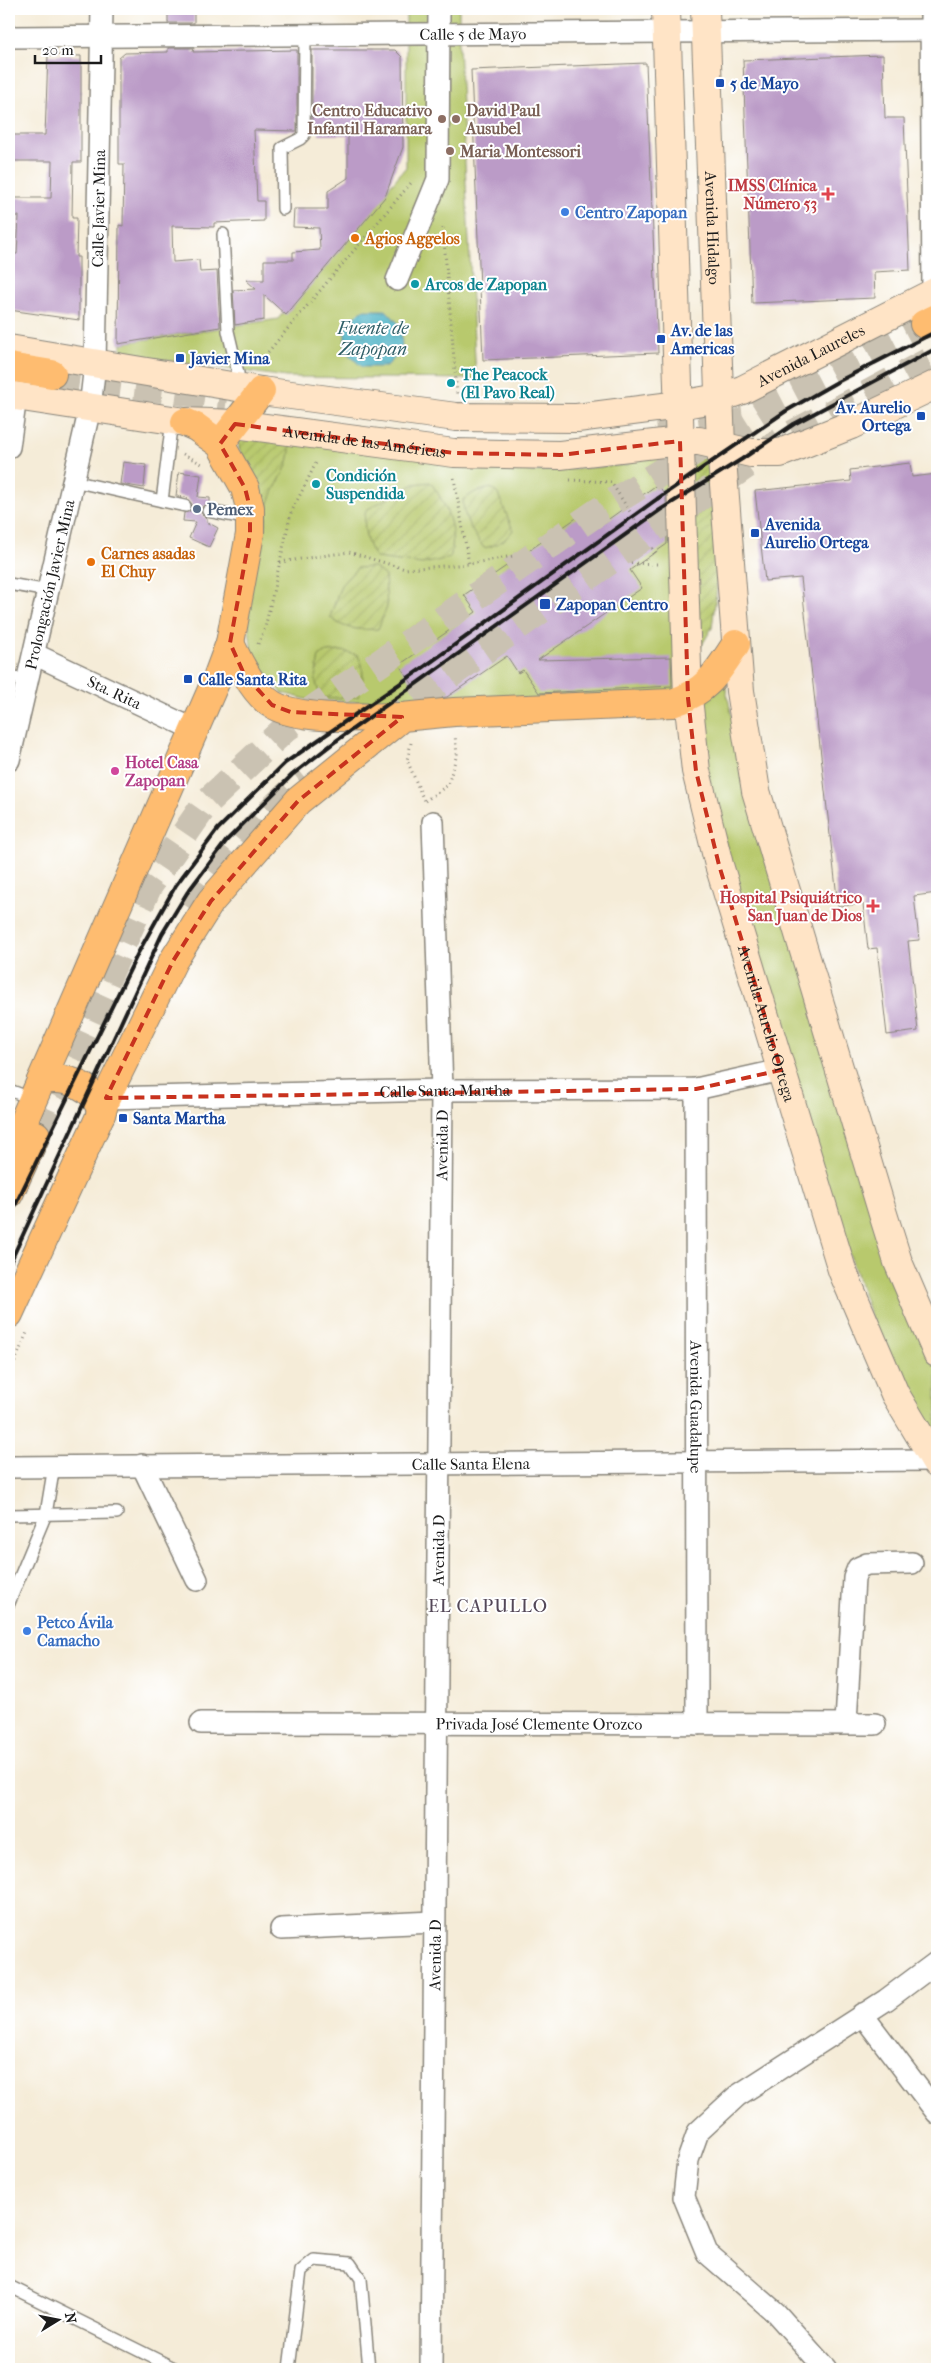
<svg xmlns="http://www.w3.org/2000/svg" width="946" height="2378" font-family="'IM FELL French Canon',serif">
  <defs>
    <pattern id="garden-furrows" width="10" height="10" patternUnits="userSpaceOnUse" patternTransform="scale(1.25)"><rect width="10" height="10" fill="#b8c96d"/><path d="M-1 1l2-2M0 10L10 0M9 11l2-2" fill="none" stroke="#9eac5e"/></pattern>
    <pattern id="water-ripples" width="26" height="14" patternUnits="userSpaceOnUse" patternTransform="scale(1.25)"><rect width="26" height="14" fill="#44afc3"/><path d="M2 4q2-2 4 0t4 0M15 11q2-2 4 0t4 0" fill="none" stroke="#388e9e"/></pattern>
  </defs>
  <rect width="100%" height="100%" fill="#fff"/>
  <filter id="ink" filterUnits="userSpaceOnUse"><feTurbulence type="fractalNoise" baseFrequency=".02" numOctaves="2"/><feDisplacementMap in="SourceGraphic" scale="10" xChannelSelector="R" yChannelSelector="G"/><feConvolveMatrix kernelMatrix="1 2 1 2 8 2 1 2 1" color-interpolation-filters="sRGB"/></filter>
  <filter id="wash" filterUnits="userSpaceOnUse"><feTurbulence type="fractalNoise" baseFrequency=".0096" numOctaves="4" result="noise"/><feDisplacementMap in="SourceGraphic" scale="20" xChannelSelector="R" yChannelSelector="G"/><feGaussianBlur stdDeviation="1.12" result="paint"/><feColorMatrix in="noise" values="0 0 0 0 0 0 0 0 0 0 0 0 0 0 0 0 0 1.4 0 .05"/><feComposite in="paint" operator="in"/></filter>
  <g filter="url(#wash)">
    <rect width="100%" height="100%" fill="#f5ecd8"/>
    <!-- park -->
    <g fill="#b8c96d" stroke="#6a7244">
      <polygon points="406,9 459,9 459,46 476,379 286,377 121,354 122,343 278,319 406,167"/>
      <polygon points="245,437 519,463 530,472 627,465 647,450 672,453 679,692 460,705 309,700 282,693 252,656 247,608 252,477 239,449"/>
      <polygon points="725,684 743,767 905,1303 937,1369 937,1452 887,1365 777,1040 691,713 704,696"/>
    </g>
    <!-- garden -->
    <g fill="url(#garden-furrows)" stroke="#6a7244">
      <path d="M245 437H289C294 466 279 475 270 500 266 510 266 524 264 535L260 537 252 477 239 449 238 441Z"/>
      <polygon points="711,457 717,587 712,628 697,653 689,459"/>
      <path d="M430 482C446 502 458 532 450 558L422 564 376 558C366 546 362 525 366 510L414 484Z"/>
      <path d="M491 488 498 494 513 530C505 541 498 545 484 548 473 533 463 519 463 500L475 492Z"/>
      <path d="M374 567 385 576 387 607 378 629C359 630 344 630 330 617L341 585 357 568Z"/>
      <path d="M342 651 358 655C365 672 364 680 358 697L321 698 315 680 319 656 327 652Z"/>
    </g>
    <!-- water -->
    <polygon fill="url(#water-ripples)" stroke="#306670" points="362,310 386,310 401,326 402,350 386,367 362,367 345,351 345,327"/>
    <g id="blocks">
      <!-- building -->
      <g fill="#bb9bc7">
        <rect x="168" y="9" width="26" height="14"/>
        <polygon points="168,48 194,48 193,52 297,50 297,131 254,130 257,201 264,201 264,221 214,223 214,227 172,226 173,262 199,260 200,272 217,271 220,327 118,344 119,225 123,226 124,164 119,164 119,58 125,53 168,52"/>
        <polygon points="312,50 395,50 402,57 403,147 385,197 286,315 264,295 264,320 235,325 233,290 256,289 246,280 264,280 264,260 293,260 293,252 320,250 319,228 293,227 294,209 328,209 328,191 348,178 348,135 319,135 319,131 312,131"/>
        <polygon points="48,55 81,56 81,162 73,162 72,218 77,218 76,257 79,257 79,320 9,310 9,254 17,254 19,216 9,216 9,198 51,198 52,161 14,161 13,135 45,135"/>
        <polygon points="883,55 885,118 904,118 910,270 874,272 875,298 752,303 743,60"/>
        <polygon points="646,63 658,353 483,360 471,70"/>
        <polygon points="123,462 146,465 144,488 120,484"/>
        <polygon points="910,463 912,477 937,474 937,893 914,896 919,940 908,941 918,1031 887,1035 877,948 868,949 863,904 838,906 801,578 765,581 755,491 851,481 850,470"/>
        <polygon points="179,472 201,475 198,497 210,498 210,504 202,507 201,513 207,519 207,522 218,528 209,547 189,538 196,522 183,521 184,513 190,511 192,504 186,497 176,496"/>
        <polygon points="658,484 666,497 667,544 630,570 642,588 538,660 671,657 672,686 539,693 523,670 518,673 507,656 447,697 423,699 399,665 476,612 464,595 588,510 599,526"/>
      </g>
    </g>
  </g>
  <g filter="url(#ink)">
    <use href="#blocks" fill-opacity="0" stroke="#88847a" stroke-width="1"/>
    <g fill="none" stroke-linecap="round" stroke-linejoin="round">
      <!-- primary-tunnel -->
      <g stroke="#cac2b2" stroke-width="28" stroke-dasharray="28 14" stroke-linecap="butt">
        <polyline points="52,374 227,398"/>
        <polyline points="656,422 742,411"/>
        <polyline points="381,724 675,514 789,436 937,357"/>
        <path d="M192 910C224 862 261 815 306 779"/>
        <polyline points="37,1134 148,887 206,803 286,728 599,511 770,404 924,324"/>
      </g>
      <defs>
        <g id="lane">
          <polyline points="283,209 282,148 300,139 304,135 305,35"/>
          <polyline points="223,234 228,331 238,373 238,387"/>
          <polyline points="73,481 162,501 172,420"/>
          <polyline points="162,501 185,506"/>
          <polyline points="208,511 250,519"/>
          <polyline points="9,584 48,591"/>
          <polyline points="9,676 28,681"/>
          <polyline points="9,1090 33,1099"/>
          <polyline points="9,1515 117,1513"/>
          <polyline points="9,1603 46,1514 54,1466"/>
          <polyline points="9,2286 176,2369"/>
          <polyline points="289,2369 301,2271 314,2260 350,2263 361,2279 369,2369"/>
        </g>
        <g id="street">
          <polyline points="931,9 933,293"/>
          <path id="s1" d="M9 37 937 30"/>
          <polyline points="397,280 438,179 439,9"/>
          <polyline points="9,447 16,396"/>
          <path id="s2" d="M34 654 195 730"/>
          <path id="s3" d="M9 760 90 408 95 364 102 9"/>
          <path id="s4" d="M696 1089 697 1724"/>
          <path id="s5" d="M106 1098 442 1090 696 1089 781 1070"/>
          <polyline points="142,1465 197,1580"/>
          <path id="s6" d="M9 1467 935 1460"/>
          <path id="s7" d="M201 1723 875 1724"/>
          <polyline points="846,1723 854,1578 858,1568 867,1564 912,1563"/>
          <polyline points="281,1929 434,1922"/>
          <polyline points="862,2014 937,2113"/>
          <path id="s8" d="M431 2369 442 1090 433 822"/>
          <polyline points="826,2369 776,2313 707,2253 684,2197 688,2160 698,2132 737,2096 886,2000 937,1962"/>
        </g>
        <g id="secondary">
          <path id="s9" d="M666 9 688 698 696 771 719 865 842 1270 895 1394 937 1464"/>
          <path id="s10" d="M705 9 721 446 740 691 756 791 883 1214 898 1262 937 1353"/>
          <path id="s11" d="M9 349 261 391 456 417 577 418 679 405 719 398 742 390 937 291"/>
          <path id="s12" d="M9 395 185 422 235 424 454 453 560 455 680 441H699L751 453H780L851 425 937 384"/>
        </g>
        <g id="primary">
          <polyline points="924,324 937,318"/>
          <polyline points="9,367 52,374"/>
          <polyline points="220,444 261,391"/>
          <path d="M230 643C238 661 255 695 273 705 301 721 369 717 402 717"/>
          <path d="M41 1081C64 1074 99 1087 101 1114"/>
          <polyline points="9,1154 217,678 230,643 250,534 250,508 245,488 220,444 196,427 185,422"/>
          <polyline points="9,1194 36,1135"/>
          <path d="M9 1314 101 1114 106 1098 173 961 211 901 298 801 402 717 454 712 672 703C706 693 718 672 736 644"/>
        </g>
      </defs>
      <!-- lane casing -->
      <use href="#lane" stroke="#88847a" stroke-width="14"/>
      <!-- street casing -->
      <use href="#street" stroke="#88847a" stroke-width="24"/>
      <!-- secondary casing -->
      <use href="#secondary" stroke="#88847a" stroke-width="30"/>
      <!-- primary casing -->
      <use href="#primary" stroke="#88847a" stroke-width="30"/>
      <!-- path -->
      <g stroke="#88847a" stroke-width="3" stroke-dasharray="1 4" stroke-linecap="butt">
        <polyline points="443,228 457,394"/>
        <polyline points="268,352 411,183"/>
        <polyline points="183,454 202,464"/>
        <polyline points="454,478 469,564 513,556"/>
        <polyline points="570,480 611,482 637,523"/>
        <polyline points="652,548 658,556"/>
        <polyline points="280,562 349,552 405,569 469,564"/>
        <polyline points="631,563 659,564"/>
        <polyline points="258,644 265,628 291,513 317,461"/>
        <polyline points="411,743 407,760 425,803"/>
        <polyline points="425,801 448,785 457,754 455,735"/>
        <polyline points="9,1376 28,1330"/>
      </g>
      <!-- lane -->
      <use href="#lane" stroke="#fff" stroke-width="11"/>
      <!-- street -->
      <use href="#street" stroke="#fff" stroke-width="21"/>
      <!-- secondary -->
      <use href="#secondary" stroke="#ffe4c6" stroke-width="28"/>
      <!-- primary -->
      <use href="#primary" stroke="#febc70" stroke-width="28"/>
      <!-- rail -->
      <g stroke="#1c1c1c" stroke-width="4">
        <polyline points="9,1218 138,953 176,885 218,829 285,763 424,667 657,499 786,411 837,382 937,331"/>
        <polyline points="9,1265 162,934 187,893 227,840 292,775 336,741 660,510 742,459 794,424 937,348"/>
      </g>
    </g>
  </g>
  <!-- marked area -->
  <path fill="none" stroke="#c8321e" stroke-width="4" stroke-dasharray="10 6" stroke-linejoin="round" d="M235 424 454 453 560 455 680 441 688 698 696 771 719 865 781 1070 696 1089 106 1098 173 961 211 901 298 801 402 717 291 712 272 705 244 674 230 643 250 534V508L245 488 220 444Z"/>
  <!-- markers -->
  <g fill="#1a4fb4" stroke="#fff" stroke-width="2">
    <rect x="715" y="78" width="10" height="10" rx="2.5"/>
    <rect x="656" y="334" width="10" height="10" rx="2.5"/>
    <rect x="175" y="353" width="10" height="10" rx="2.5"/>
    <rect x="916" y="411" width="10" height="10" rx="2.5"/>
    <rect x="750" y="528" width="10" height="10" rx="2.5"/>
    <rect x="539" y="598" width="12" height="12" rx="2.5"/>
    <rect x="183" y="674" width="10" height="10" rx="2.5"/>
    <rect x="118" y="1113" width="10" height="10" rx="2.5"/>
  </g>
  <g fill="#8d6e63" stroke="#fff" stroke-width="2">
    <circle cx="442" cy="119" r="5"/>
    <circle cx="456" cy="119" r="5"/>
    <circle cx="450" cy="151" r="5"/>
  </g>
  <g fill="#e0444e" stroke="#fff" stroke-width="2">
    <path d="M825.5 186.5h5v5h5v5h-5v5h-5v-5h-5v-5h5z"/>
    <path d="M870.5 898.5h5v5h5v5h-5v5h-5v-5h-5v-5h5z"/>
  </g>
  <g fill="#3f7fe0" stroke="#fff" stroke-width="2">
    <circle cx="565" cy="212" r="5"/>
    <circle cx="27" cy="1631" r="5"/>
  </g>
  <g fill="#e8710a" stroke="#fff" stroke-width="2">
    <circle cx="355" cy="238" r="5"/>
    <circle cx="91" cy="562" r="5"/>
  </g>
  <g fill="#0f9aa8" stroke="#fff" stroke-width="2">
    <circle cx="415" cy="284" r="5"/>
    <circle cx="451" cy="383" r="5"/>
    <circle cx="316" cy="484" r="5"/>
  </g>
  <circle fill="#5c6f8a" stroke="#fff" stroke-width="2" cx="197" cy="509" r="5"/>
  <circle fill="#d1479c" stroke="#fff" stroke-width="2" cx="115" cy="771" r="5"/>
  <g text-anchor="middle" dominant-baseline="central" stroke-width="4" stroke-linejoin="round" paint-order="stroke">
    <!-- street labels -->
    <g font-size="16" fill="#1c1c1c" stroke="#fff">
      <text stroke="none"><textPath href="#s1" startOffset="464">Calle 5 de Mayo</textPath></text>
      <text stroke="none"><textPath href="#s3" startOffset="561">Calle Javier Mina</textPath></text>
      <text stroke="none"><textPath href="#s10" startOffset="219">Avenida Hidalgo</textPath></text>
      <text stroke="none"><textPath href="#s11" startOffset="818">Avenida Laureles</textPath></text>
      <text stroke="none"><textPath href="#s12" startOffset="359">Avenida de las Américas</textPath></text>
      <text stroke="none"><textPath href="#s3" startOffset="180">Prolongación Javier Mina</textPath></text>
      <text stroke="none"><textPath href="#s2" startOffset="89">Sta. Rita</textPath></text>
      <text stroke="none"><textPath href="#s9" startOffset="1025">Avenida Aurelio Ortega</textPath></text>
      <text stroke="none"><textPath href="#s5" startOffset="339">Calle Santa Martha</textPath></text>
      <text stroke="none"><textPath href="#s8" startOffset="1224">Avenida D</textPath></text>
      <text stroke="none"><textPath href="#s4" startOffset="318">Avenida Guadalupe</textPath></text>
      <text stroke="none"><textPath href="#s6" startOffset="462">Calle Santa Elena</textPath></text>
      <text stroke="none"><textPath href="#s8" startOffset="819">Avenida D</textPath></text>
      <text stroke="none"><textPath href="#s7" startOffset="338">Privada José Clemente Orozco</textPath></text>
      <text stroke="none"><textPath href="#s8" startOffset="414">Avenida D</textPath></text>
    </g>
    <!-- transit labels -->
    <g font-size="16" font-weight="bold" fill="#164399" stroke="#fff" text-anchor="start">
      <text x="730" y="83">5 de Mayo</text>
      <text x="671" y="330">Av. de las<tspan x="671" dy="18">Americas</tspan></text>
      <text x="190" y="358">Javier Mina</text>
      <text x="911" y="407" text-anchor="end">Av. Aurelio<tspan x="911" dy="18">Ortega</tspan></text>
      <text x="765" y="524">Avenida<tspan x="765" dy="18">Aurelio Ortega</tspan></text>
      <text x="556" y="604">Zapopan Centro</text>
      <text x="198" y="679">Calle Santa Rita</text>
      <text x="133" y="1118">Santa Martha</text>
    </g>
    <!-- education labels -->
    <g font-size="16" font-weight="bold" fill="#785e54" stroke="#fff" text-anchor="start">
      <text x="432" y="110" text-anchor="end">Centro Educativo<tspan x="432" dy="18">Infantil Haramara</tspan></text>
      <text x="466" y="110">David Paul<tspan x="466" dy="18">Ausubel</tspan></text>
      <text x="460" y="151">Maria Montessori</text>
    </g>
    <!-- health labels -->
    <g font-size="16" font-weight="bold" fill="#be3a42" stroke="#fff" text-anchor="end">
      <text x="817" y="185">IMSS Clínica<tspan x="817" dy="18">Número 53</tspan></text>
      <text x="862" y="897">Hospital Psiquiátrico<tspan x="862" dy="18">San Juan de Dios</tspan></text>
    </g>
    <!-- shop labels -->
    <g font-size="16" font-weight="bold" fill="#366cbe" stroke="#fff" text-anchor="start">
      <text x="575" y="212">Centro Zapopan</text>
      <text x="37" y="1622">Petco Ávila<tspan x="37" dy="18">Camacho</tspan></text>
    </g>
    <!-- food labels -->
    <g font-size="16" font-weight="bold" fill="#c56008" stroke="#fff" text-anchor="start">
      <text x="365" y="238">Agios Aggelos</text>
      <text x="101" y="553">Carnes asadas<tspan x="101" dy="18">El Chuy</tspan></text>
    </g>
    <!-- culture labels -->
    <g font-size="16" font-weight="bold" fill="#0d838f" stroke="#fff" text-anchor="start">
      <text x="425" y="284">Arcos de Zapopan</text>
      <text x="461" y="374">The Peacock<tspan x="461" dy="18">(El Pavo Real)</tspan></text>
      <text x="326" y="475">Condición<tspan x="326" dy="18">Suspendida</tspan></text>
    </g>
    <!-- service labels -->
    <g font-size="16" font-weight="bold" fill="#4e5e75" stroke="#fff" text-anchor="start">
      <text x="207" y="509">Pemex</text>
    </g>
    <!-- hotel labels -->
    <g font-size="16" font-weight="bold" fill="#b23c85" stroke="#fff" text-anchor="start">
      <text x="125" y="762">Hotel Casa<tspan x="125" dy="18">Zapopan</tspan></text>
    </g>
    <!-- water labels -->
    <g font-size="18" font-style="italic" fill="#2e5e67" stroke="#fff">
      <text x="373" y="328">Fuente de<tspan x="373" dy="21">Zapopan</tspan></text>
    </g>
    <!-- neighbourhood labels -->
    <g font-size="18" letter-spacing="1" fill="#544858" stroke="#fff">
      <text x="488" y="1606">EL CAPULLO</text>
    </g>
  </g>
  <!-- margin -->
  <rect width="946" height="2378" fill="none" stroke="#fff" stroke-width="30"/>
  <!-- north arrow -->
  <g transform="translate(58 2320) rotate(80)" stroke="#ffffff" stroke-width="4" paint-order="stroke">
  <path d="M0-4L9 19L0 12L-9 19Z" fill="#1c1c1c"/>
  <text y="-8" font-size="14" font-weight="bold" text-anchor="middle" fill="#1c1c1c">N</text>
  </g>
  <!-- scale -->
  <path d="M35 55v8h66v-8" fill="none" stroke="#1c1c1c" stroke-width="2.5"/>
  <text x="42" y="55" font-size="15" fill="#1c1c1c" stroke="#ffffff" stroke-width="4" paint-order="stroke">20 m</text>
</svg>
